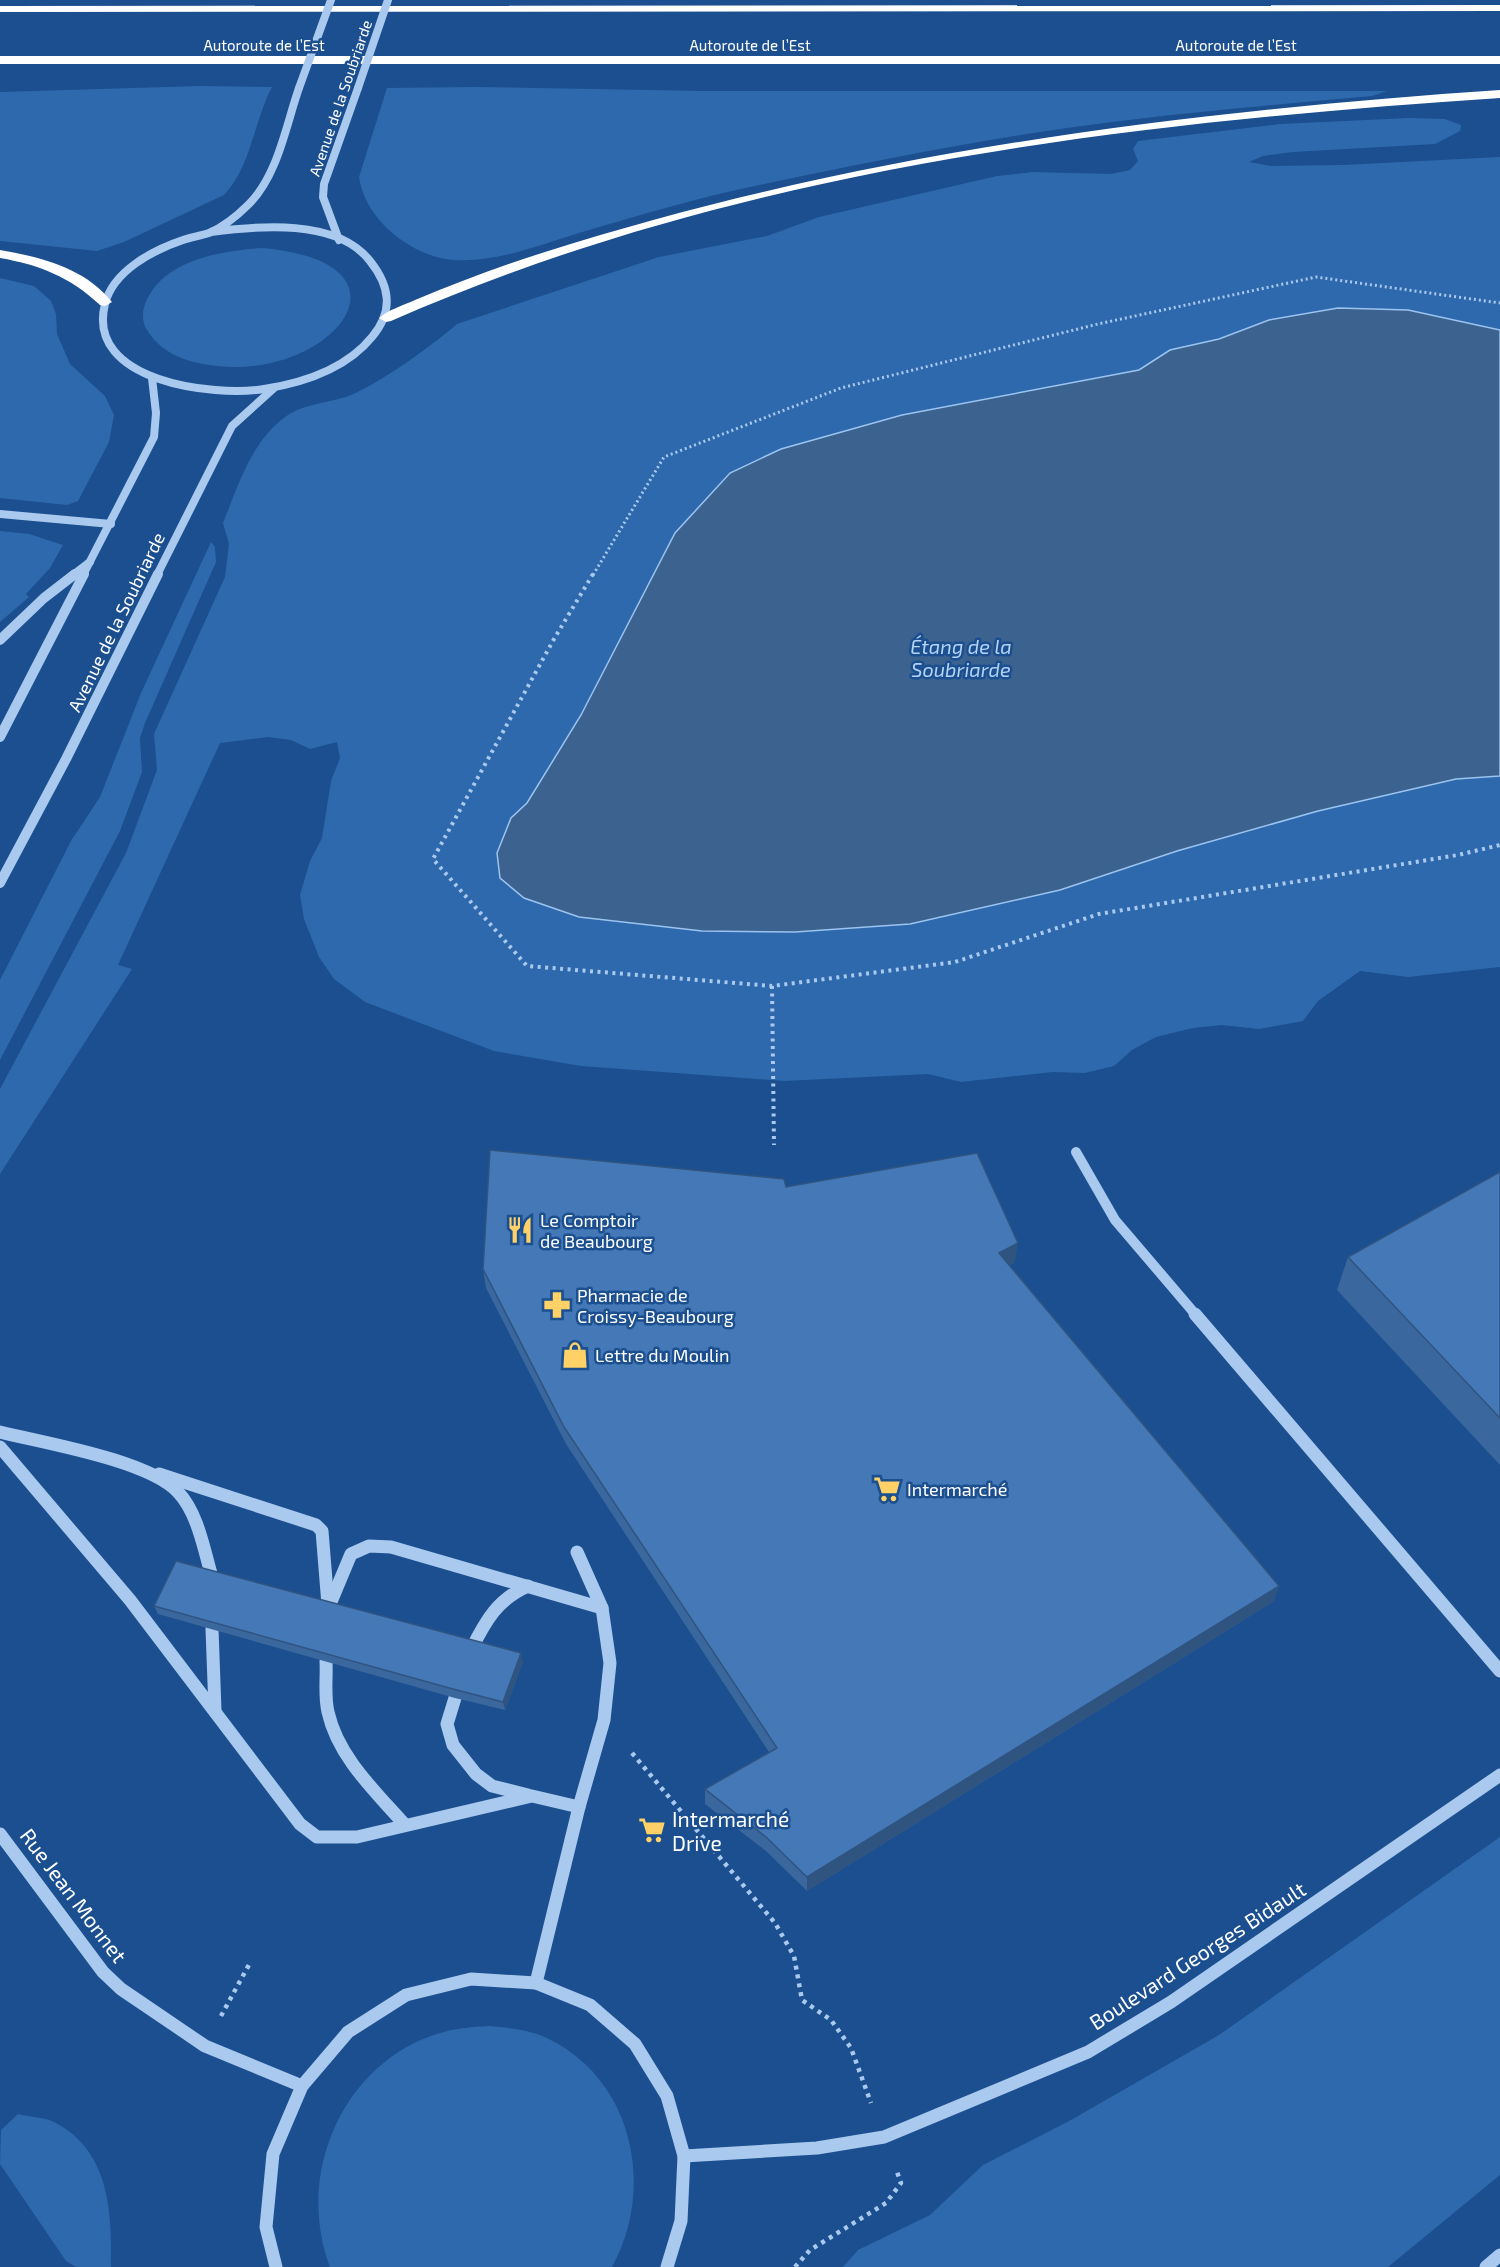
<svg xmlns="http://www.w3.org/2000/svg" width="1500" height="2267" font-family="'Exo 2',sans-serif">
  <rect width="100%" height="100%" fill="#1b4f8f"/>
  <!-- green -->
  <g fill="#2e69ad">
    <path d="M200 86 272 87C254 121 251 167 224 195L124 242 97 251 0 241V92Z"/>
    <path d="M476 87 704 91H1387L1372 96C1270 105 1168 114 1067 128 963 143 858 164 755 186 696 198 637 216 579 233 539 245 496 263 453 260 411 256 365 220 359 177L387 88Z"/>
    <path d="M1409 118 1445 119 1461 125 1460 131 1435 144 1293 152 1263 156 1249 162 1271 166 1343 165 1500 157V967L1408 977 1360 971 1318 1001 1303 1021 1259 1029 1221 1025 1193 1028 1156 1037 1132 1050 1114 1066 1085 1073 1053 1072 961 1082 928 1074 784 1081 581 1066 494 1051 365 1002 334 979 319 957 304 919 300 895 310 861 322 838 331 781 340 758 337 742 310 749 291 740 268 737 220 743 118 965 132 969 0 1174V1089L126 853 157 770 154 734 225 577 229 544 223 523C238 486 251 442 285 417 303 404 326 403 346 397 375 387 433 345 457 324L659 257 767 236 819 217 997 176 1033 172 1111 174 1130 170 1138 161 1133 149 1138 141 1280 124Z"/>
    <path d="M261 248C432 262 327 388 203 364 181 360 160 351 147 330 142 323 142 312 145 304 162 260 220 251 261 248Z"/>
    <polygon points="0,278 34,286 51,301 56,314 57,334 70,364 105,396 114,415 109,442 78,501 67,505 0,498"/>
    <polygon points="0,531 29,534 63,545 50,568 26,594 29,597 0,622"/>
    <polygon points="211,542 215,547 216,562 145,723 140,738 142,772 120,831 0,1060 0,980 71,841 100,797 141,693"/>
    <polygon points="1500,1837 1500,2175 1388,2267 843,2267 858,2250 930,2215 983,2165 1071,2120 1219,2035"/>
    <path d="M489 2026C509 2028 530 2030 547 2038 633 2079 656 2187 612 2267H330C296 2179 339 2069 431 2036 450 2029 469 2027 489 2026Z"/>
    <path d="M18 2114C29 2117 43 2117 54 2122 110 2150 112 2213 111 2267H76L66 2261 0 2164 1 2130Z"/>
  </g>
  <!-- water -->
  <polygon fill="#3c6290" stroke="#9cc4f0" stroke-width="1.5" points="1338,308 1408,310 1500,330 1500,776 1456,779 1318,811 1177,851 1060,890 910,924 795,932 702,931 579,917 524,898 500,878 497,853 511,818 527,803 581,715 675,533 730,473 781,449 902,415 1139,370 1170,350 1219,339 1269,320"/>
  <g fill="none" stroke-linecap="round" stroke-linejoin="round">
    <!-- path-far2 -->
    <polyline stroke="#a9c9ee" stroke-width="3" stroke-dasharray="2 3" stroke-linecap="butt" points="593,575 664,457 841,388 1098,324 1316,277 1500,303"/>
    <!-- path-far1 -->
    <g stroke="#a9c9ee" stroke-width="4" stroke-dasharray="3 4.5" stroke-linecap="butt">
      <polyline points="593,574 554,639 433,859 527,966 772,986 955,962 1099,914 1458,855 1500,845"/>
      <polyline points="772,986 774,1145"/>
    </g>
    <!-- path -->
    <g stroke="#a9c9ee" stroke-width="4.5" stroke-dasharray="4 5" stroke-linecap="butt">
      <polyline points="632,1753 775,1923 794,1956 802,2000 831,2020 851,2048 871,2103"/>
      <polyline points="221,2016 251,1961"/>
      <polyline points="795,2267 810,2250 886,2203 901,2183 896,2169"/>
    </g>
    <!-- minor-far2 -->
    <g stroke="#a9c9ee" stroke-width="8">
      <path d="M211 232C257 226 337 218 370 261 390 286 394 311 372 337 346 369 302 383 264 389 214 397 85 382 105 304 113 271 153 250 183 240 191 237 200 236 209 233 223 227 238 215 249 204 278 175 286 125 299 88"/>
      <polyline points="339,240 323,197 324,184 358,88"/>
      <polyline points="0,514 111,524"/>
      <polyline points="73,575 90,562"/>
      <polyline points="83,575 154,437 156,413 152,378"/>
      <polyline points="157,575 232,426 274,388"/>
    </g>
    <!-- minor-far1 -->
    <g stroke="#a9c9ee" stroke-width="10">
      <polyline points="0,640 44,598 75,574"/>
      <polyline points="0,737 84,574"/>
      <polyline points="0,883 66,759 158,574"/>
      <polyline points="1076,1152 1115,1220 1196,1315"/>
    </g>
    <!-- minor -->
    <g stroke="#a9c9ee" stroke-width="13">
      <polyline points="1195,1314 1500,1671"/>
      <path d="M0 1432C44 1443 148 1460 178 1492 198 1513 204 1550 212 1577"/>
      <polyline points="0,1447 130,1600 300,1824 317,1837 357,1837 532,1796 579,1807"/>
      <polyline points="159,1474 316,1525 322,1531 328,1605"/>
      <polyline points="328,1609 351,1554 369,1546 391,1547 602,1608"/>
      <polyline points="212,1629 215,1710"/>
      <path d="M472 1648C486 1620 498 1599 528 1586"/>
      <path d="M326 1661C327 1678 324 1695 328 1712 338 1757 375 1791 405 1825"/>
      <polyline points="455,1698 447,1724 453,1745 476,1774 492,1786 528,1795"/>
      <polyline points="0,1834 103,1972 121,1989 205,2046 302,2086"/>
      <polyline points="536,1983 579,1807 604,1720 610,1663 602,1608 577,1552"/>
      <polyline points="684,2156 817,2148 884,2137 1088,2052 1171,2002 1500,1775"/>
      <polyline points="276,2267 266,2227 273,2154 302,2086 348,2032 406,1995 471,1979 536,1983 590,2005 635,2044 667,2096 684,2156 681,2221 667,2267"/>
      <polyline points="1486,2267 1500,2255"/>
    </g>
    <!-- highway -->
    <g fill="#fff" fill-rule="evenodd">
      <polygon points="1500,5 1500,11 0,12 0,6"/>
      <rect x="0" y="56" width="1500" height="8"/>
      <path d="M1500 90V98C1125 123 738 168 391 321L386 322 379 318C388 310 404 305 415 300 458 282 501 266 545 252 856 153 1176 112 1500 90Z"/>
      <path d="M0 250C41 257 85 268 112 302L105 306 100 305C70 277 40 265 0 258Z"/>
    </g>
    <!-- minor-bridge -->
    <g stroke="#a9c9ee" stroke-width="8">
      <polyline points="299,88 331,0"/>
      <polyline points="358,88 388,0"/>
    </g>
  </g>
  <!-- wall -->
  <g fill="#3a679d">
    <polygon points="1500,1172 1500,1465 1337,1290 1348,1257"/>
    <polygon points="786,1187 1015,1262 1009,1265 1279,1586 1273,1602 807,1891 766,1851 705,1804 705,1789 769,1752 566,1444 486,1288 483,1269"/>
    <polygon points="154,1606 523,1662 505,1710 455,1698 158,1614"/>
  </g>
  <!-- shaded-wall -->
  <g fill="#305480">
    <polygon points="1018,1243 1015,1262 996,1271 999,1253"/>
    <polygon points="1279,1586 1273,1602 807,1891 807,1877"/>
    <polygon points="521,1653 523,1662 505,1710 503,1702"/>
  </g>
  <!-- building -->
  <g fill="#4478b7" stroke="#305480" stroke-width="1.5">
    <polygon points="490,1150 784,1179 786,1187 977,1153 1018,1243 999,1253 1279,1586 807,1877 766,1837 705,1789 777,1748 564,1427 483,1269"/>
    <polygon points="1500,1172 1500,1418 1348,1257"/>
    <polygon points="176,1561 521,1653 503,1702 453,1689 154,1606"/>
  </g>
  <!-- icons -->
  <defs>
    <symbol id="restaurant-bare" viewBox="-9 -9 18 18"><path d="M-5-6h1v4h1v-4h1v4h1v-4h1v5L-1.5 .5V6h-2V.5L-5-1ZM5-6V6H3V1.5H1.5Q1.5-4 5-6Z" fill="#ffd166" stroke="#1b4f8f" stroke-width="2.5" paint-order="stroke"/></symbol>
    <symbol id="pharmacy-bare" viewBox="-9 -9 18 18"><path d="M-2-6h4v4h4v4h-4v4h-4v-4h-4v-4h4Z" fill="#ffd166" stroke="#1b4f8f" stroke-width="2.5" paint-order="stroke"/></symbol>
    <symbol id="shop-bare" viewBox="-9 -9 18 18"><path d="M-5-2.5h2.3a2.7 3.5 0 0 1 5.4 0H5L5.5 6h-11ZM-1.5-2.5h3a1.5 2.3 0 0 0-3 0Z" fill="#ffd166" stroke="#1b4f8f" stroke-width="2.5" paint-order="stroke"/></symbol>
    <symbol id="supermarket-bare" viewBox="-9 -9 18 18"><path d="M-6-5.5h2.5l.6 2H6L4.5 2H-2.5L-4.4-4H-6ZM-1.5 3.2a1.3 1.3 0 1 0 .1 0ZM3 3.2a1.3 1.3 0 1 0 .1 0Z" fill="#ffd166" stroke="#1b4f8f" stroke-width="2.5" paint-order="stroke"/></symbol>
  </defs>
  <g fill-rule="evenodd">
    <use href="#restaurant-bare" x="501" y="1211" width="38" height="38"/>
    <use href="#pharmacy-bare" x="538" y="1286" width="38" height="38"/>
    <use href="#shop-bare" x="556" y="1336" width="38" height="38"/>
    <use href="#supermarket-bare" x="868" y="1470" width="38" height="38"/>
    <use href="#supermarket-bare" x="633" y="1811" width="38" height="38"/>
  </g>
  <g text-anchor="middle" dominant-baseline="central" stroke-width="5" stroke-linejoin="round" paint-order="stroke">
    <!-- far-street labels -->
    <g font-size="15" fill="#fff" stroke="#1b4f8f">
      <text x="264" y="45">Autoroute de l’Est</text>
      <text x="750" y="45">Autoroute de l’Est</text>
      <text x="1236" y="45">Autoroute de l’Est</text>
      <text transform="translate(340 98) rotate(-71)">Avenue de la Soubriarde</text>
    </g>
    <!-- street labels -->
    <g font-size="18" fill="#fff" stroke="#1b4f8f">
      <text transform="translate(116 622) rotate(-64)">Avenue de la Soubriarde</text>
    </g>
    <!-- poi labels -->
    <g font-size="18" fill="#fff" stroke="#1b4f8f" text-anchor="start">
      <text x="540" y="1220">Le Comptoir<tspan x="540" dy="21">de Beaubourg</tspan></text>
      <text x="577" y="1295">Pharmacie de<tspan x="577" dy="21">Croissy-Beaubourg</tspan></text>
      <text x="595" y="1355">Lettre du Moulin</text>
      <text x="907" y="1489">Intermarché</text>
    </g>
    <!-- water labels -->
    <g font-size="20" font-style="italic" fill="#b5d3f5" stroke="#1b4f8f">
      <text x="961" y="646">Étang de la<tspan x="961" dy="23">Soubriarde</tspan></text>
    </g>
    <!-- near-poi labels -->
    <g font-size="21" fill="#fff" stroke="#1b4f8f" text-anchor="start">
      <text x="672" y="1818">Intermarché<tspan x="672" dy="24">Drive</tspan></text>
    </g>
    <!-- near-street labels -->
    <g font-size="21" fill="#fff" stroke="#1b4f8f">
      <text transform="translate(74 1895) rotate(53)">Rue Jean Monnet</text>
      <text transform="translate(1197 1955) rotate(-33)">Boulevard Georges Bidault</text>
    </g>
  </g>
</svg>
